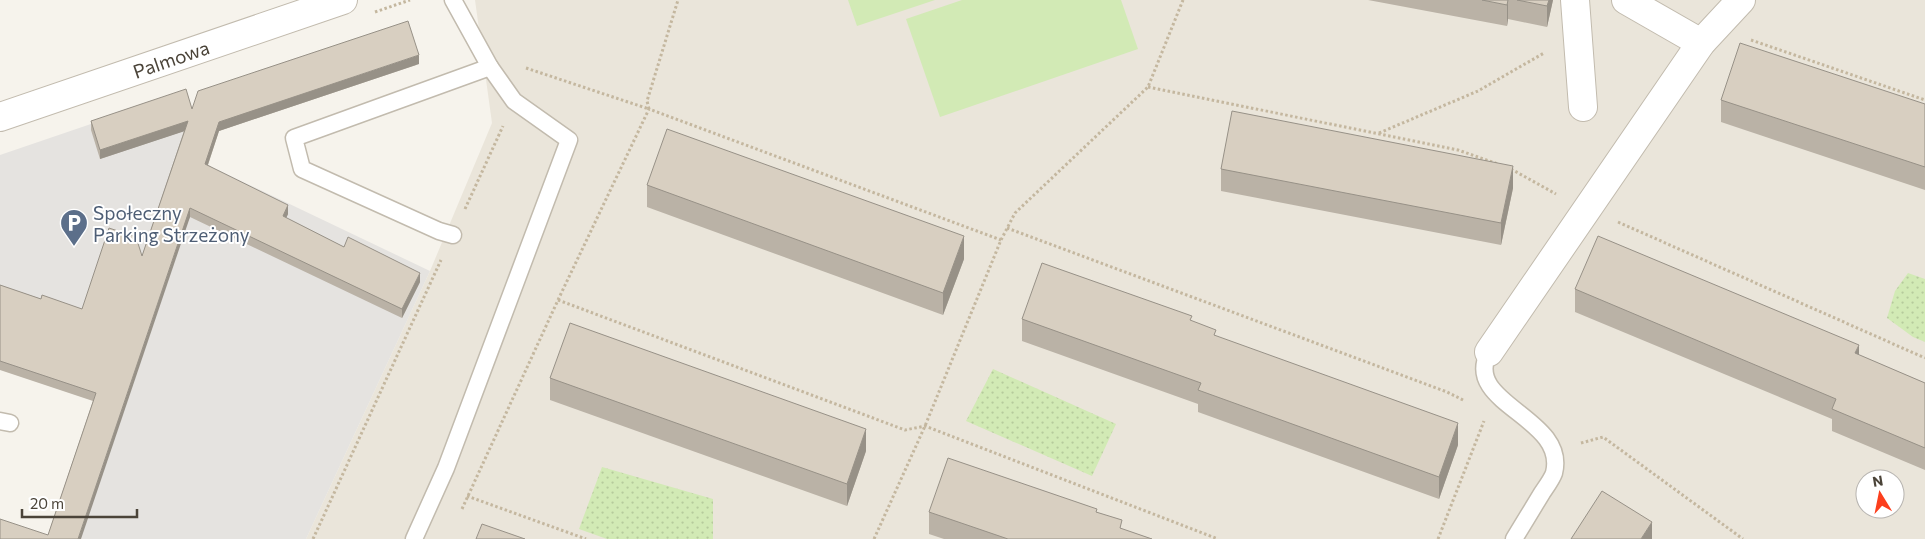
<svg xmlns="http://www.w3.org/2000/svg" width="1925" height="539" font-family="Commissioner,sans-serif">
  <defs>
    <pattern id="park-dots" width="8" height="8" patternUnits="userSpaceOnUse" patternTransform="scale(1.25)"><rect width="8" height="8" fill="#d2eab5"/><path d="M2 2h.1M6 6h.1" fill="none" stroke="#b6ca9c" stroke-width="1.8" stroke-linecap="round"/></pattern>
  </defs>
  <rect width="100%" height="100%" fill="#f6f3ec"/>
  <!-- residential -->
  <path fill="#eae5da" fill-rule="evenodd" d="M475 0H1925V539H306L430 271 492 123ZM1865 479H1895V509H1865Z"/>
  <!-- park -->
  <g fill="url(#park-dots)">
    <polygon points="1908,273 1925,279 1925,342 1913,337 1887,318 1895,291"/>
    <polygon points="993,369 1116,424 1092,476 966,421"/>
    <polygon points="602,467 713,499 713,539 607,539 579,529"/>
  </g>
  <!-- pitch -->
  <g fill="#d2eab5">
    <polygon points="848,0 935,0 857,26"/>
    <polygon points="962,0 1121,0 1138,49 940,117 906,19"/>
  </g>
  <!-- parking -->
  <polygon fill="#e5e3e0" points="173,96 200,138 208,165 430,271 306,539 50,539 107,368 0,329 0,155"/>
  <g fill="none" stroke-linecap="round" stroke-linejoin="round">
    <defs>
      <g id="service">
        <polyline points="453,235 439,231 302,169 294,138 490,67"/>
        <path d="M1489 352C1461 404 1568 417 1554 473 1552 479 1546 487 1542 493 1533 508 1523 524 1514 539"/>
        <polyline points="0,421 10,423"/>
        <polyline points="414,539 446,468 569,140 514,101 490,67 453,0"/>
      </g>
      <g id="minor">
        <polyline points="1575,0 1583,107"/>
        <polyline points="1626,0 1701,43"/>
        <polyline points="0,117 343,0"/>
        <polyline points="1489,352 1701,43 1741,0"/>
      </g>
    </defs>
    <!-- service casing -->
    <use href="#service" stroke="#c2bbae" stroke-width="19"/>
    <!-- minor casing -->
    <use href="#minor" stroke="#c2bbae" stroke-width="30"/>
    <!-- path -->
    <g stroke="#c4b79f" stroke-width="3" stroke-dasharray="2.5 2.5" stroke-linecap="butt">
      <polyline points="375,12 410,0"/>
      <polyline points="1751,40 1925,100"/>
      <polyline points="526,68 649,109"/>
      <polyline points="1148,87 1458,150 1498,164"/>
      <polyline points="649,109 647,101 678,0"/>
      <polyline points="1379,133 1478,91 1544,53"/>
      <polyline points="1511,169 1556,194"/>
      <polyline points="465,209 503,126"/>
      <polyline points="1618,222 1925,358"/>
      <polyline points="1007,228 1447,392 1465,401"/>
      <polyline points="558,300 905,430 925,426 1218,539"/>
      <polyline points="1581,443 1603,437 1743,539"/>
      <polyline points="467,496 586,539"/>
      <polyline points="462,509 558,300 649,109 1001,240"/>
      <polyline points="313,539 441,260"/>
      <polyline points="874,539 925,426 1001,240 1015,213 1148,87 1183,0"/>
      <polyline points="1438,539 1484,421"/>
    </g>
    <!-- service -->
    <use href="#service" stroke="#fff" stroke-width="16"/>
    <!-- minor -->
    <use href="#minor" stroke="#fff" stroke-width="28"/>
  </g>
  <!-- wall -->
  <g fill="#bab2a6">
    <polygon points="1368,0 1553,0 1547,27 1508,19 1507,26"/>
    <polygon points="419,64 219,131 208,165 288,214 286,218 344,247 420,282 402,318 190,217 48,535 93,401 0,370 0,285 41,299 82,309 142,256 184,131 100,159 91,130 91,121 192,109"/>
    <polygon points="1721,100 1925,104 1925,190 1721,122"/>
    <polygon points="1221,169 1513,188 1501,245 1221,191"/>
    <polygon points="647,185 964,259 943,315 647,207"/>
    <polygon points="1575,289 1859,355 1925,383 1925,470 1832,431 1832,419 1575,312"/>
    <polygon points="1022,319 1192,321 1216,336 1458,445 1439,499 1198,412 1198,404 1022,341"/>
    <polygon points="550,378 866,451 847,506 550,400"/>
    <polygon points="929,512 1097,512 1122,529 1152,539 944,539 929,534"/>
  </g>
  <!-- shaded-wall -->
  <g fill="#979187">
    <polygon points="1508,0 1508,19 1507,26 1507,5"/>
    <polygon points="1549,0 1553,0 1547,27 1547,6"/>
    <polygon points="419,55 419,64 219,131 205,173 205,164 219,122"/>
    <polygon points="188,121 188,130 100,159 100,150"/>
    <polygon points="1513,166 1513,188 1501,245 1501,223"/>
    <polygon points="288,205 288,214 283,225 283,216"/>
    <polygon points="190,208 190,217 81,539 78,539"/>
    <polygon points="964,236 964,259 943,315 943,293"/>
    <polygon points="420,273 420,282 402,318 402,309"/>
    <polygon points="1859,345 1859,367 1855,353"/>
    <polygon points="1458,423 1458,445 1439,499 1439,477"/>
    <polygon points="866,429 866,451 847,506 847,484"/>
    <polygon points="1652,522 1652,539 1641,539"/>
  </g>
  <!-- building -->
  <g fill="#d8cfc1" stroke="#979187">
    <polygon points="1482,0 1508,0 1507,5"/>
    <polygon points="1517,0 1549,0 1547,6"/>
    <polygon points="408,21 419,55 219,122 205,164 288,205 283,216 344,247 348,237 420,273 402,309 190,208 78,539 0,539 0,519 48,535 96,393 0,361 0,285 41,299 42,295 82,309 109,228 136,237 142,256 188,121 100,150 91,121 186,89 192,109 198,91"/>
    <polygon points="1740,43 1925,104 1925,167 1721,100"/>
    <polygon points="1232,111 1513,166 1501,223 1221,169"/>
    <polygon points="667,129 964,236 943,293 647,185"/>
    <polygon points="1598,236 1859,345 1855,353 1925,383 1925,448 1832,409 1836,399 1575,289"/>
    <polygon points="1042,263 1192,316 1190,320 1216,330 1214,335 1458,423 1439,477 1198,390 1201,383 1022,319"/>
    <polygon points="570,323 866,429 847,484 550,378"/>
    <polygon points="948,458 1097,509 1096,512 1122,520 1120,528 1152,539 1008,539 929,512"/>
    <polygon points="1602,491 1652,522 1641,539 1571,539"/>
    <polygon points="482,524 525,539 476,539"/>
  </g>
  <!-- icons -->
  <defs>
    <symbol id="parking-pin" viewBox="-11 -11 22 30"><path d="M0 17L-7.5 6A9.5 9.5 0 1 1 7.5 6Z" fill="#5c6f8a" stroke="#fff"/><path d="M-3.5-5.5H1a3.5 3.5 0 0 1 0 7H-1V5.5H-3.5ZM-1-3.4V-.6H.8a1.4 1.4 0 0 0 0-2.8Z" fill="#fff"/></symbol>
  </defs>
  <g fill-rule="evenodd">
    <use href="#parking-pin" x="58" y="207" width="32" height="43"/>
  </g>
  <g text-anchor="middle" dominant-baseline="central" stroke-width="4" stroke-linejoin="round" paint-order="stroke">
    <!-- street labels -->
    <g font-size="19" fill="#4b4439" stroke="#fff">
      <text transform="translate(171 59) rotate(-19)">Palmowa</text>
    </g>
    <!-- service labels -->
    <g font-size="19" fill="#4e5e75" stroke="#fff" text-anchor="start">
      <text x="93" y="212">Społeczny<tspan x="93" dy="22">Parking Strzeżony</tspan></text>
    </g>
  </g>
  <!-- north arrow -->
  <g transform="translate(1880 494) rotate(350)"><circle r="24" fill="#ffffff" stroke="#b7b4b0"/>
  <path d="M0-4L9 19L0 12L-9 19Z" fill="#fc3f1d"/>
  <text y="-8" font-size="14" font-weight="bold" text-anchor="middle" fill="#4b4439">N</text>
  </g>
  <!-- scale -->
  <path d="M22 509v8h115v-8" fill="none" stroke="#4b4439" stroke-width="2.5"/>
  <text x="30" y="509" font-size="15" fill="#4b4439" stroke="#ffffff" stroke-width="4" paint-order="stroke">20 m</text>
</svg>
